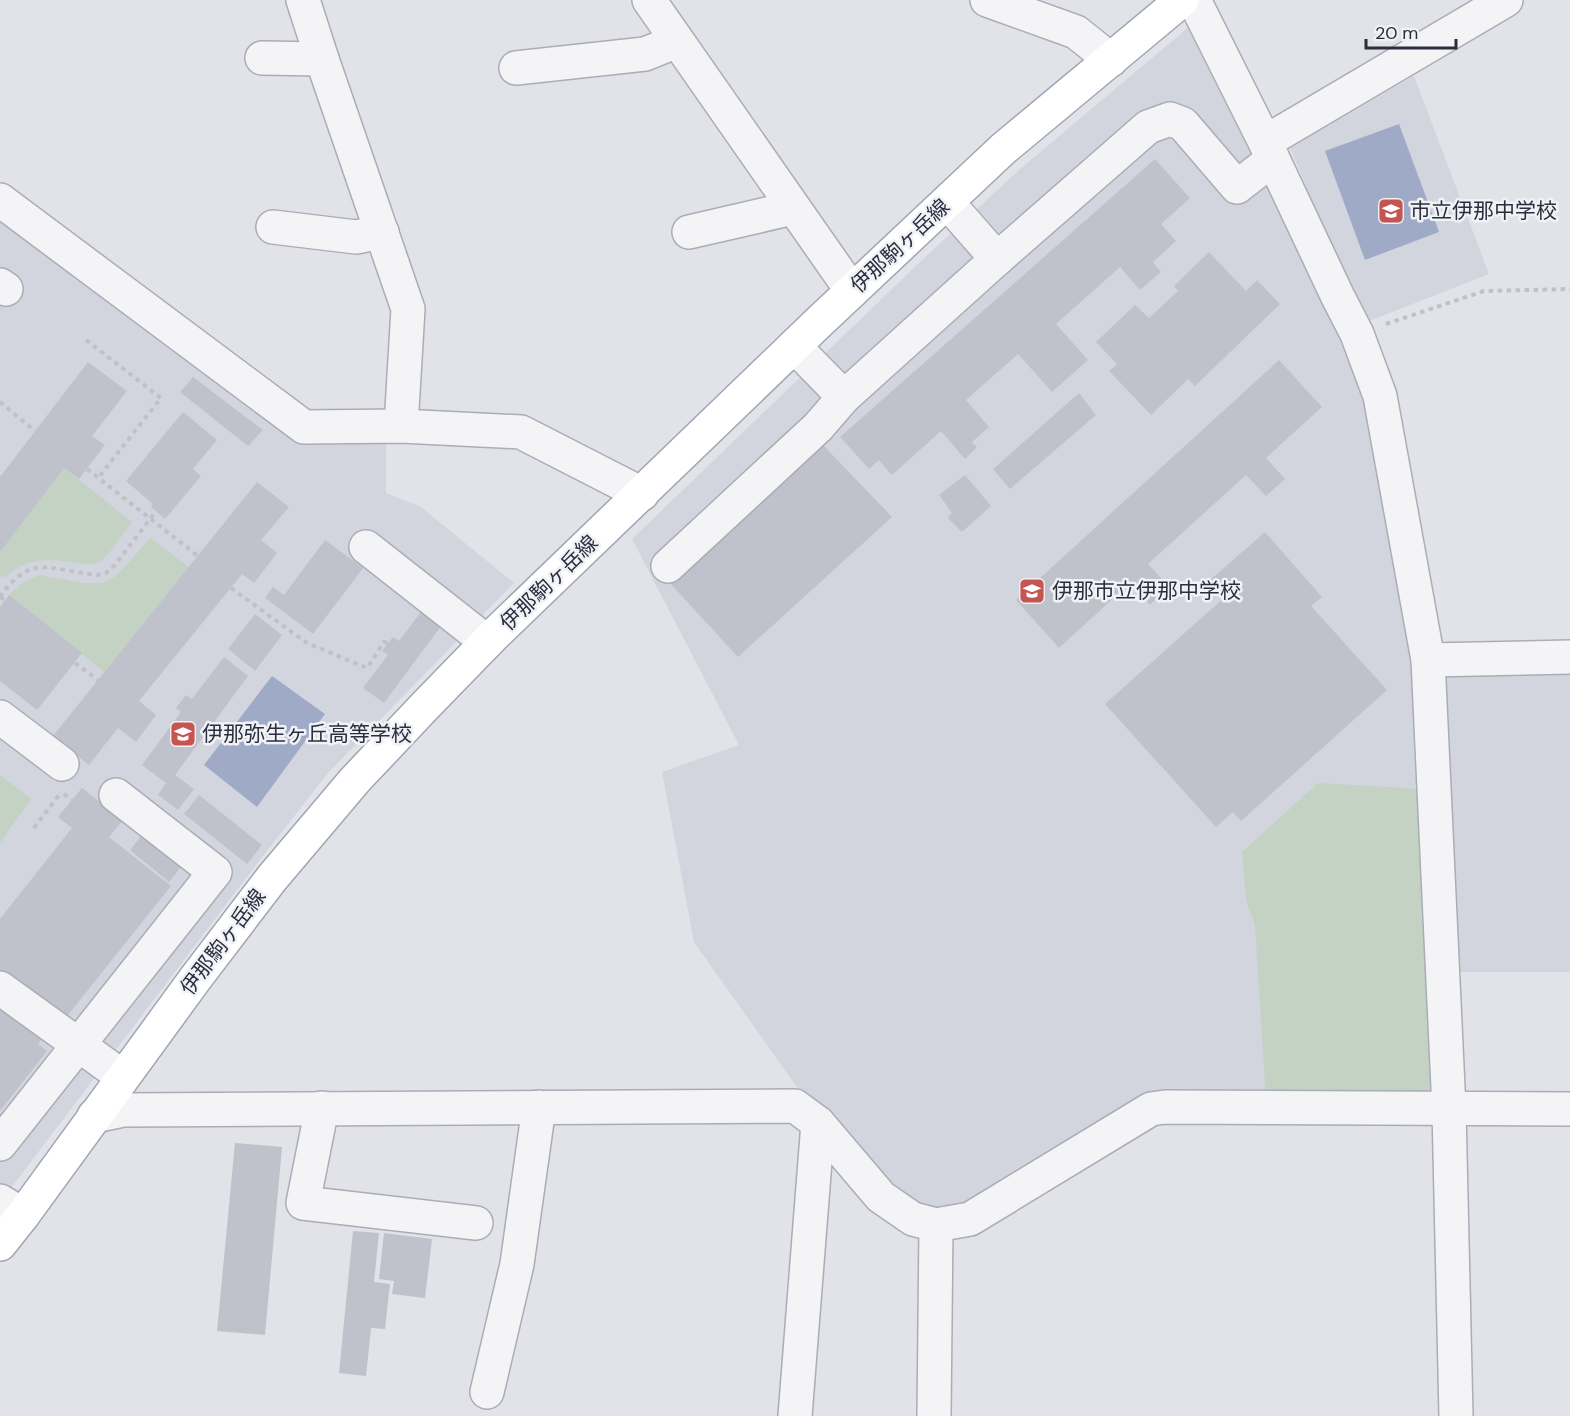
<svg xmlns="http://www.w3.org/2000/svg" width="1570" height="1416" font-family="'DM Sans','Noto Sans JP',sans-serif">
  <rect width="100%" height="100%" fill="#e1e3e9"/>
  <!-- built -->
  <g fill="#d3d5de">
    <polygon points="1190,26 1313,271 1367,399 1414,643 1437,1087 1167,1101 1029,1174 937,1218 894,1195 804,1097 694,942 662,772 739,745 632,539 920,262 1020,169"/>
    <polygon points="1414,76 1489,274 1364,323 1290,148"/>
    <polygon points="0,215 287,426 386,434 386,493 421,507 514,583 328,773 256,865 8,1192 0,1187"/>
    <polygon points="1570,668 1570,972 1451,972 1444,671"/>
  </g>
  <!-- green -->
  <g fill="#c4d2c3">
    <path d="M64 468 132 522C125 531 108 558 99 562 92 566 84 564 76 563 48 559 28 556 5 578L0 574V552Z"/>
    <polygon points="150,538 189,567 104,672 9,595 22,583 39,575 83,583 103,583 114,577 133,558"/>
    <polygon points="0,775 31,799 0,843"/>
    <polygon points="1318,783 1423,789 1437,1087 1426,1098 1266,1100 1255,925 1246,900 1242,852"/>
  </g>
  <!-- water -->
  <g fill="#9faac6">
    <polygon points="1399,124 1439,232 1365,260 1325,151"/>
    <polygon points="272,676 325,714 257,807 204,765"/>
  </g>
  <!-- building -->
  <g fill="#bfc1cb">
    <polygon points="1155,159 1190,198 1161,224 1176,241 1153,262 1161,272 1140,290 1120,267 1056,324 1088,360 1052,392 1018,354 966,400 989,427 972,442 977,447 965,459 941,431 892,475 879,460 869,469 840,437"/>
    <polygon points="1209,252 1246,291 1257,280 1280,304 1195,386 1188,379 1151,415 1109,371 1117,364 1096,342 1135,305 1149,318 1178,291 1174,286"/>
    <polygon points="1279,360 1322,407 1266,458 1285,479 1266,496 1246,475 1148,564 1169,587 1150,605 1130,583 1059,648 1016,600"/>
    <polygon points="88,362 127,391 92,436 105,445 79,479 64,468 0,552 0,477"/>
    <polygon points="193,377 263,430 248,446 180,392"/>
    <polygon points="1079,393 1096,415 1010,489 993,469"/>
    <polygon points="183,412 217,440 193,469 201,476 165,519 151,507 153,504 126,481"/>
    <polygon points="821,443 892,517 738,657 668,581"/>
    <polygon points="965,475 991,506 962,532 948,518 952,513 939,495"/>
    <polygon points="257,482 289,507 261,540 277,553 254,583 242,574 139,701 156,715 136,742 118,728 89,765 53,736"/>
    <polygon points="1265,532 1322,597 1311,606 1387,690 1241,821 1233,812 1216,827 1105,704 1225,597 1210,580"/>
    <polygon points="325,540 363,568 313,634 265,598 273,587 284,595"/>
    <polygon points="9,595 82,653 37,710 0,681 0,607"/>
    <polygon points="421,612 441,626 384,703 363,688 388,655 382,651 388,643 393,637 399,641"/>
    <polygon points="255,614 282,635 255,671 228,649"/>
    <polygon points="224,657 248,676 175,775 194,789 178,810 158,795 166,783 142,765 181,712 176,708 186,695 192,699"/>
    <polygon points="82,788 123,820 109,837 171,886 60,1025 0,978 0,919 72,828 58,817"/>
    <polygon points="199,795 262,845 247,864 184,814"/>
    <polygon points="146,830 186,861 169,882 130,850"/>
    <polygon points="0,1002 44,1036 38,1044 47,1051 0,1111"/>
    <polygon points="235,1143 282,1147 265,1335 217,1331"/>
    <polygon points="353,1231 379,1233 374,1282 390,1284 385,1329 371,1328 366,1376 339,1373"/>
    <polygon points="384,1233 432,1239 425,1298 392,1294 394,1281 379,1279"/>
  </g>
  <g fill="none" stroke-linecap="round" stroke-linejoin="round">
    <defs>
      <g id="minor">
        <polyline points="303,0 322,59 408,309 401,426"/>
        <polyline points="649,0 852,291"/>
        <polyline points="987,0 1076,32 1111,60"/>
        <polyline points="1194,0 1265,142 1337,295 1357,334 1380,396 1428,660 1449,1109 1456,1416"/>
        <polyline points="262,58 322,59"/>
        <polyline points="516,68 645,54 677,41"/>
        <polyline points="1265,142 1506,0"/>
        <polyline points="0,200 304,427 401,426 521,432 642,494"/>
        <polyline points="947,202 997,259"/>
        <polyline points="273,227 356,237 382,232"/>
        <polyline points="689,232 793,208"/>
        <polyline points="0,285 6,289"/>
        <polyline points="794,346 844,397"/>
        <polyline points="366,547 487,642"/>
        <polyline points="668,566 818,427 844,397 997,259 1148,127 1170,119 1183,124 1237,187 1273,159"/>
        <polyline points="1428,660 1570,657"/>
        <polyline points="0,717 62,764"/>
        <polyline points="0,988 123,1077"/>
        <polyline points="322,1108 303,1203 476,1223"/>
        <polyline points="94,1116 123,1110 795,1106 818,1123 881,1197 913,1219 936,1225 970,1219 1151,1109 1165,1107 1570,1109"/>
        <polyline points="0,1144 215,872 116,795"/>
        <polyline points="0,1201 23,1215"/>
        <polyline points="487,1392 517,1264 539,1107"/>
        <polyline points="795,1416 818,1123"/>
        <polyline points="934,1416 936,1225"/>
      </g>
      <polyline id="major" points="0,1244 23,1215 195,979 272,878 355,780 424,707 493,636 818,323 1003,149 1182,0"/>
    </defs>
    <!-- minor casing -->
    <use href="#minor" stroke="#aaadb6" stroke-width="36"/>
    <!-- major casing -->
    <use href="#major" stroke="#a1a5b4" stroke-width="36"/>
    <!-- path -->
    <g stroke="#c0c1c7" stroke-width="4" stroke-dasharray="4.5 4.5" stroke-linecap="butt">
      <polyline points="1386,324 1484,291 1570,289"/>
      <polyline points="86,340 161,398 98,478"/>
      <polyline points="0,402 35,431"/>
      <polyline points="87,469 198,556"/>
      <polyline points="231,588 307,643 367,668 384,642 388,643"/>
      <path d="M0 597C7 586 22 570 36 568 50 565 81 574 97 575L106 573 115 565 156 511"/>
      <polyline points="0,597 5,600"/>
      <polyline points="75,663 98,680"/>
      <polyline points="64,794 72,800"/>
      <polyline points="34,828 59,795"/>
    </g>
    <!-- minor -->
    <use href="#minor" stroke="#f4f4f7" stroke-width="33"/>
    <!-- major -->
    <use href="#major" stroke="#fff" stroke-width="33"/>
  </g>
  <!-- icons -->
  <defs>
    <symbol id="school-square" viewBox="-11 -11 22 22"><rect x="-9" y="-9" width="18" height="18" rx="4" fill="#c45550" stroke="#f1f2f6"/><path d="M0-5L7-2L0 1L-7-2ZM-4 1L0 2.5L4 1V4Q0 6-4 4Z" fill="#fff"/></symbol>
  </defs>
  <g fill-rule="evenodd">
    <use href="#school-square" x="1376" y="196" width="30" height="30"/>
    <use href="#school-square" x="1017" y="576" width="30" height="30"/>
    <use href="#school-square" x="168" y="719" width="30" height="30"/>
  </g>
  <g text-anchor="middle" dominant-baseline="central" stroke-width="5" stroke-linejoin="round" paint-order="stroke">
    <!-- poi labels -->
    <g font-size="21" fill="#2b2e3f" stroke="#f1f2f6" text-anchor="start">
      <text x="1410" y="211">市立伊那中学校</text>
      <text x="1052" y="591">伊那市立伊那中学校</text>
      <text x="202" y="734">伊那弥生ヶ丘高等学校</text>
    </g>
    <!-- street labels -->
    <g font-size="21" fill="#2b2e3f" stroke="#f1f2f6">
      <text transform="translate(900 246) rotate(-43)">伊那駒ヶ岳線</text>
      <text transform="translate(549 583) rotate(-44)">伊那駒ヶ岳線</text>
      <text transform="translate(223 942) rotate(-53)">伊那駒ヶ岳線</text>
    </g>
  </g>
  <!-- scale -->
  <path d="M1366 39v9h90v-9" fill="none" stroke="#2b2e3f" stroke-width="3"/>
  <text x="1375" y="39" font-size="18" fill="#2b2e3f" stroke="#f1f2f6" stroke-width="4.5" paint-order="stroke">20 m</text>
</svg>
